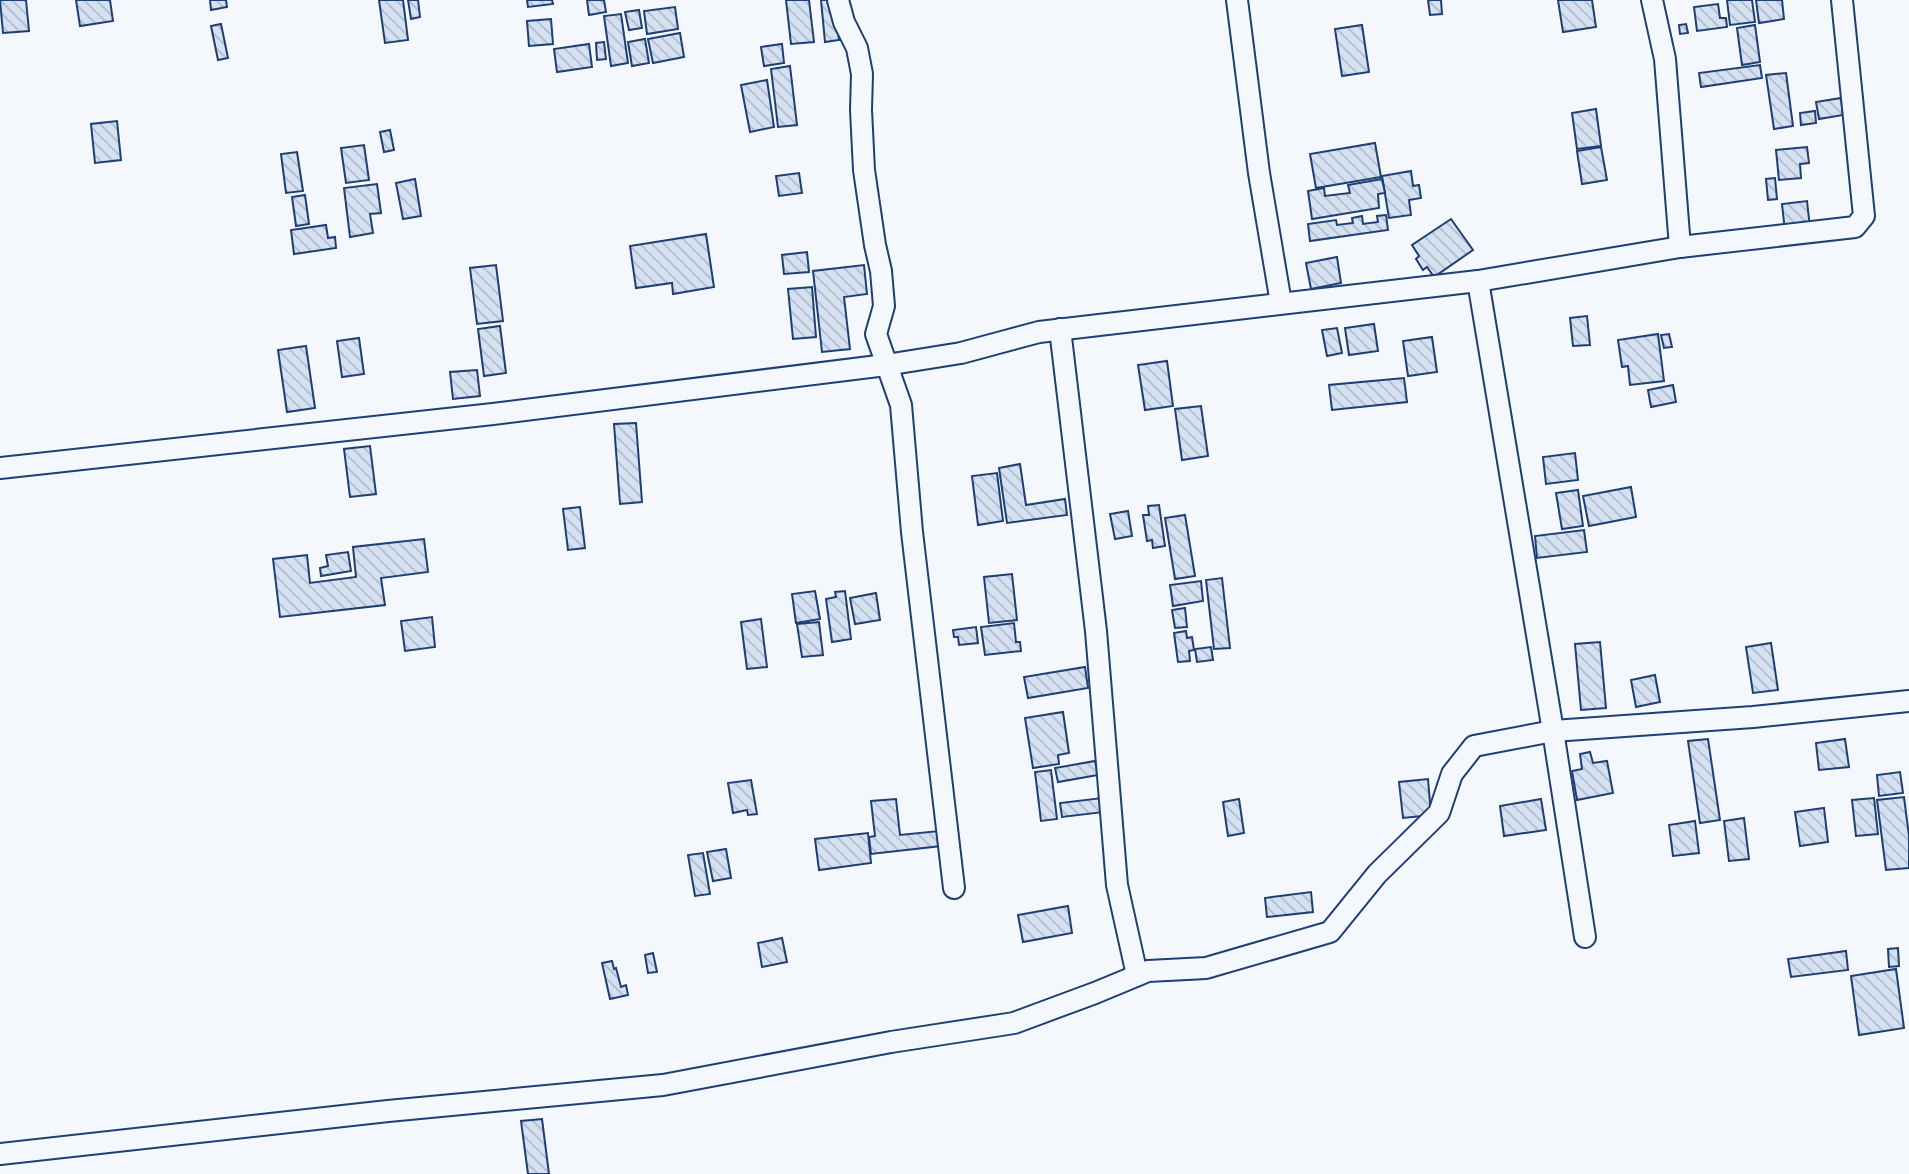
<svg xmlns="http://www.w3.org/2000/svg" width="1909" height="1174" font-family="'Noto Sans',sans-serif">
  <defs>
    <pattern id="building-back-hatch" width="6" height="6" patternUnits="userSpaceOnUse" patternTransform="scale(2)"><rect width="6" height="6" fill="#d5e0f0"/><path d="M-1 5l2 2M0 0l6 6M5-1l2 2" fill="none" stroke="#b6c1d1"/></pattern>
  </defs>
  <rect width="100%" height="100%" fill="#f4f7fb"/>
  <!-- building -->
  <g fill="url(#building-back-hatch)" stroke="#1d3f73" stroke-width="2">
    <polygon points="0,0 26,0 29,31 3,33"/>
    <polygon points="76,0 110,0 113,21 80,26"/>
    <polygon points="210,0 226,0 227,7 211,10"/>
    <polygon points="379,0 403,0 408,40 385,43"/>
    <polygon points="408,0 418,0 420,17 411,19"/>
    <polygon points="527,0 552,0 553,4 528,7"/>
    <polygon points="587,0 604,0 606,12 589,15"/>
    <polygon points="786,0 809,0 814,42 791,44"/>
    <polygon points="821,0 835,0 839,40 825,42"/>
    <polygon points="1428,0 1441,0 1442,14 1430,15"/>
    <polygon points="1558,0 1592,0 1596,27 1563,32"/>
    <polygon points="1727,0 1752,0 1755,22 1730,25"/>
    <polygon points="1756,0 1782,0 1784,19 1759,23"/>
    <polygon points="1718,4 1720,18 1726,18 1727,27 1697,31 1694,7"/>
    <polygon points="675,7 678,29 647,34 644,11"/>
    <polygon points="639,10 642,28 629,30 625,12"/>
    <polygon points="621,14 628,63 611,66 604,16"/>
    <polygon points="551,19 553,44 529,46 527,21"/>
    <polygon points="221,24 228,58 218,60 211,26"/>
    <polygon points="1686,24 1688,33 1680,34 1679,25"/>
    <polygon points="1362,25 1369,72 1342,76 1335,29"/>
    <polygon points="1755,25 1760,62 1742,65 1737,28"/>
    <polygon points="680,33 684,57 653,63 648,39"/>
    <polygon points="645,39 649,63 632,66 628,42"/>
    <polygon points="604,42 606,59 597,60 596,43"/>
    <polygon points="589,44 592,67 557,72 554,49"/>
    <polygon points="782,44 784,63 764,66 761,47"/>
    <polygon points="1760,65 1762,78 1701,87 1699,73"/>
    <polygon points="790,66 797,125 778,127 771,69"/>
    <polygon points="1786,73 1793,126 1774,129 1766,75"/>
    <polygon points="767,80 774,127 750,132 741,85"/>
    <polygon points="1841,98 1843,115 1819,119 1816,102"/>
    <polygon points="1596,109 1601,146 1577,149 1572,113"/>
    <polygon points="1815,111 1816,123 1801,125 1800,113"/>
    <polygon points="117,121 121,160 95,163 91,124"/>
    <polygon points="390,130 394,150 384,152 380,132"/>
    <polygon points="1375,143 1381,177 1316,188 1310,154"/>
    <polygon points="364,145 369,180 346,183 341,148"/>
    <polygon points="1601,147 1607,180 1582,184 1577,151"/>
    <polygon points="1807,147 1809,163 1800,164 1801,178 1779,180 1776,150"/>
    <polygon points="297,152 303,191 286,193 281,154"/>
    <polygon points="1411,171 1413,186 1419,185 1421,198 1409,200 1411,215 1389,218 1382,176"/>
    <polygon points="799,173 802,193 779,196 776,176"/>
    <polygon points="1775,178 1777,199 1768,200 1766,179"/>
    <polygon points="415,179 421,216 403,219 396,183"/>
    <polygon points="1382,179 1385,193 1378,194 1379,208 1312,219 1308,191 1324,188 1325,196 1350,193 1348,185"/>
    <polygon points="377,184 381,213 370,214 373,233 350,237 344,188"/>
    <polygon points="305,195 309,224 296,226 292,197"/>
    <polygon points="1807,201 1810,228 1785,231 1782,204"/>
    <polygon points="1386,215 1388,230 1310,241 1308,224 1336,220 1337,225 1353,223 1352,218 1362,216 1363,224 1378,222 1377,216"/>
    <polygon points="1451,219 1473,250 1434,277 1427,267 1423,270 1416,259 1419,256 1412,245"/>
    <polygon points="326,225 328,238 335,237 336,248 294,254 291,230"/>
    <polygon points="706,234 714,287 673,294 672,283 636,288 630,246"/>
    <polygon points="807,252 809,272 784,274 782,255"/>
    <polygon points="1337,257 1341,283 1311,289 1306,263"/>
    <polygon points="496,265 503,321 477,324 470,268"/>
    <polygon points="864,265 867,294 844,297 850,349 822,352 813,271"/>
    <polygon points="812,287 816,337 793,339 788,289"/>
    <polygon points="1587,316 1590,345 1573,346 1570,318"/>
    <polygon points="1374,324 1378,351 1349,355 1345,328"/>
    <polygon points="500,326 506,373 484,376 478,329"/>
    <polygon points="1337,328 1342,353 1327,356 1322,330"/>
    <polygon points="1658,334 1664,381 1630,385 1628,366 1622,367 1618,340"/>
    <polygon points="1669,334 1672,347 1664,348 1661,335"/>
    <polygon points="1432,337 1437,372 1408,376 1403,341"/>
    <polygon points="359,338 364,374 342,377 337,341"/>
    <polygon points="306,346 315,408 287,412 278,350"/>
    <polygon points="1167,361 1173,406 1145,410 1138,365"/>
    <polygon points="477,370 480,396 453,399 450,372"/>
    <polygon points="1404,378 1407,402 1332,410 1329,385"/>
    <polygon points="1673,385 1676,402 1651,407 1648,390"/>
    <polygon points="1201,406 1208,456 1182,460 1175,409"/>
    <polygon points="636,423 642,502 620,504 614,424"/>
    <polygon points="370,446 376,494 350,497 344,449"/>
    <polygon points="1575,453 1578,480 1546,484 1543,457"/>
    <polygon points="1020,464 1026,505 1065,499 1067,515 1007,523 999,468"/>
    <polygon points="997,473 1003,521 978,525 972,476"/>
    <polygon points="1631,487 1636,517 1589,526 1583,496"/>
    <polygon points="1578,490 1583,526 1562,529 1556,493"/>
    <polygon points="1159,505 1165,546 1153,548 1152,540 1147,541 1143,515 1149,515 1148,506"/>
    <polygon points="580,507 585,548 568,550 563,509"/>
    <polygon points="1128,511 1132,536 1115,539 1110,514"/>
    <polygon points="1185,515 1195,576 1175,579 1165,518"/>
    <polygon points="1584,530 1587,552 1537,558 1535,536"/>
    <polygon points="424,539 428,572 381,578 385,605 280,617 273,559 307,555 310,583 356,577 353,547"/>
    <polygon points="348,552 351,571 321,576 320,568 328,566 326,555"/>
    <polygon points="1012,574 1017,620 989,623 984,577"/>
    <polygon points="1222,578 1230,648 1214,649 1206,580"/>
    <polygon points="1201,581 1203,601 1173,606 1170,585"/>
    <polygon points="815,591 820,619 796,623 792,594"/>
    <polygon points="845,591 851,639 832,642 826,599 836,597 835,592"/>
    <polygon points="876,593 880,620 855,624 850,598"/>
    <polygon points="1185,608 1187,627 1175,628 1172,610"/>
    <polygon points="432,617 435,647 405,651 401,621"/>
    <polygon points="761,619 767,667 747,669 741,622"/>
    <polygon points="819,622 823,655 802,657 797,624"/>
    <polygon points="1014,623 1016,642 1020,642 1021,651 985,655 981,627"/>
    <polygon points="976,627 978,643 959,645 958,637 954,637 953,630"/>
    <polygon points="1186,631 1187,638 1192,637 1194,650 1189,651 1190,661 1178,662 1174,633"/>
    <polygon points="1600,642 1606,708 1581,710 1575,644"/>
    <polygon points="1771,643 1778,690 1753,693 1746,647"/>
    <polygon points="1211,647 1213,660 1197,662 1195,649"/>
    <polygon points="1085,667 1088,688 1028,698 1024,677"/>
    <polygon points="1655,675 1660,702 1636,707 1631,680"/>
    <polygon points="1063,712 1069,753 1058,755 1059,764 1033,768 1025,718"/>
    <polygon points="1708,739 1720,820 1700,823 1688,741"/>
    <polygon points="1845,739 1849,767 1819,770 1816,743"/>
    <polygon points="1590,752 1593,763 1607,761 1613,793 1577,800 1572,771 1582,769 1580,754"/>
    <polygon points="1095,761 1098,775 1058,782 1055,768"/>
    <polygon points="1051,770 1057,819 1041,821 1035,772"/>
    <polygon points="1900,772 1903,793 1879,796 1877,775"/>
    <polygon points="1428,779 1431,815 1403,818 1399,782"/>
    <polygon points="751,780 757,814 748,815 747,810 733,813 728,783"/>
    <polygon points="1904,797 1909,836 1909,868 1886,870 1877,800"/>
    <polygon points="1102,798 1104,812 1062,817 1060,803"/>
    <polygon points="1874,798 1878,834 1856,836 1852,800"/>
    <polygon points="896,799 900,835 939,831 941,846 871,854 869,837 875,836 871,801"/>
    <polygon points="1239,799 1244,833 1228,836 1223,802"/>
    <polygon points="1541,799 1546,830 1504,836 1500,806"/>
    <polygon points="1824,808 1828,842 1800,846 1795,812"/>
    <polygon points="1744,818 1749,859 1729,861 1724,821"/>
    <polygon points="1695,821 1699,853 1673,856 1669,825"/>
    <polygon points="868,833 871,863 819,870 815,839"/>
    <polygon points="726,849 731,878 713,881 707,852"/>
    <polygon points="703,853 710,894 695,896 688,855"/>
    <polygon points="1311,892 1313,912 1267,917 1265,898"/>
    <polygon points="1068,906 1072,933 1023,942 1018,915"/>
    <polygon points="782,938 787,962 762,967 758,943"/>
    <polygon points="1898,948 1899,966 1889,967 1888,949"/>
    <polygon points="1846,951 1848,970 1791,977 1788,959"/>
    <polygon points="653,953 657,972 648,973 645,955"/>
    <polygon points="612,961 614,969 616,968 621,987 626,985 628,995 610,999 602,963"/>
    <polygon points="1896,969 1904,1028 1859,1035 1851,976"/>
    <polygon points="542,1119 549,1174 528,1174 521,1121"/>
  </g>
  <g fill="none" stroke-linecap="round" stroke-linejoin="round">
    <defs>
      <g id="minor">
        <polyline points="838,0 844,22 857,48 862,74 861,110 864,170 875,245 881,271 884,306 876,334 901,405 912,532 954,888"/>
        <polyline points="1237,0 1259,173 1281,303"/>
        <polyline points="1652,0 1665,59 1680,247"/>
        <polyline points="1478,281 1553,731 1585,937"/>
        <polyline points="1060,329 1096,631 1117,885 1137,975"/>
        <polyline points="0,468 493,414 886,365 961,353 1039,332 1478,281 1680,247 1855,227 1864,216 1842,0"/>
        <polyline points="0,1154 388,1111 663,1085 891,1042 1014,1023 1095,993 1148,971 1206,968 1330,932 1377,874 1439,813 1452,774 1474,746 1553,731 1753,717 1909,701"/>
      </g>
    </defs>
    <!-- minor casing -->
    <use href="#minor" stroke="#1d3f73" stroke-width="24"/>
    <!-- minor -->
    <use href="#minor" stroke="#f4f7fb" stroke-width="20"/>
  </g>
</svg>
